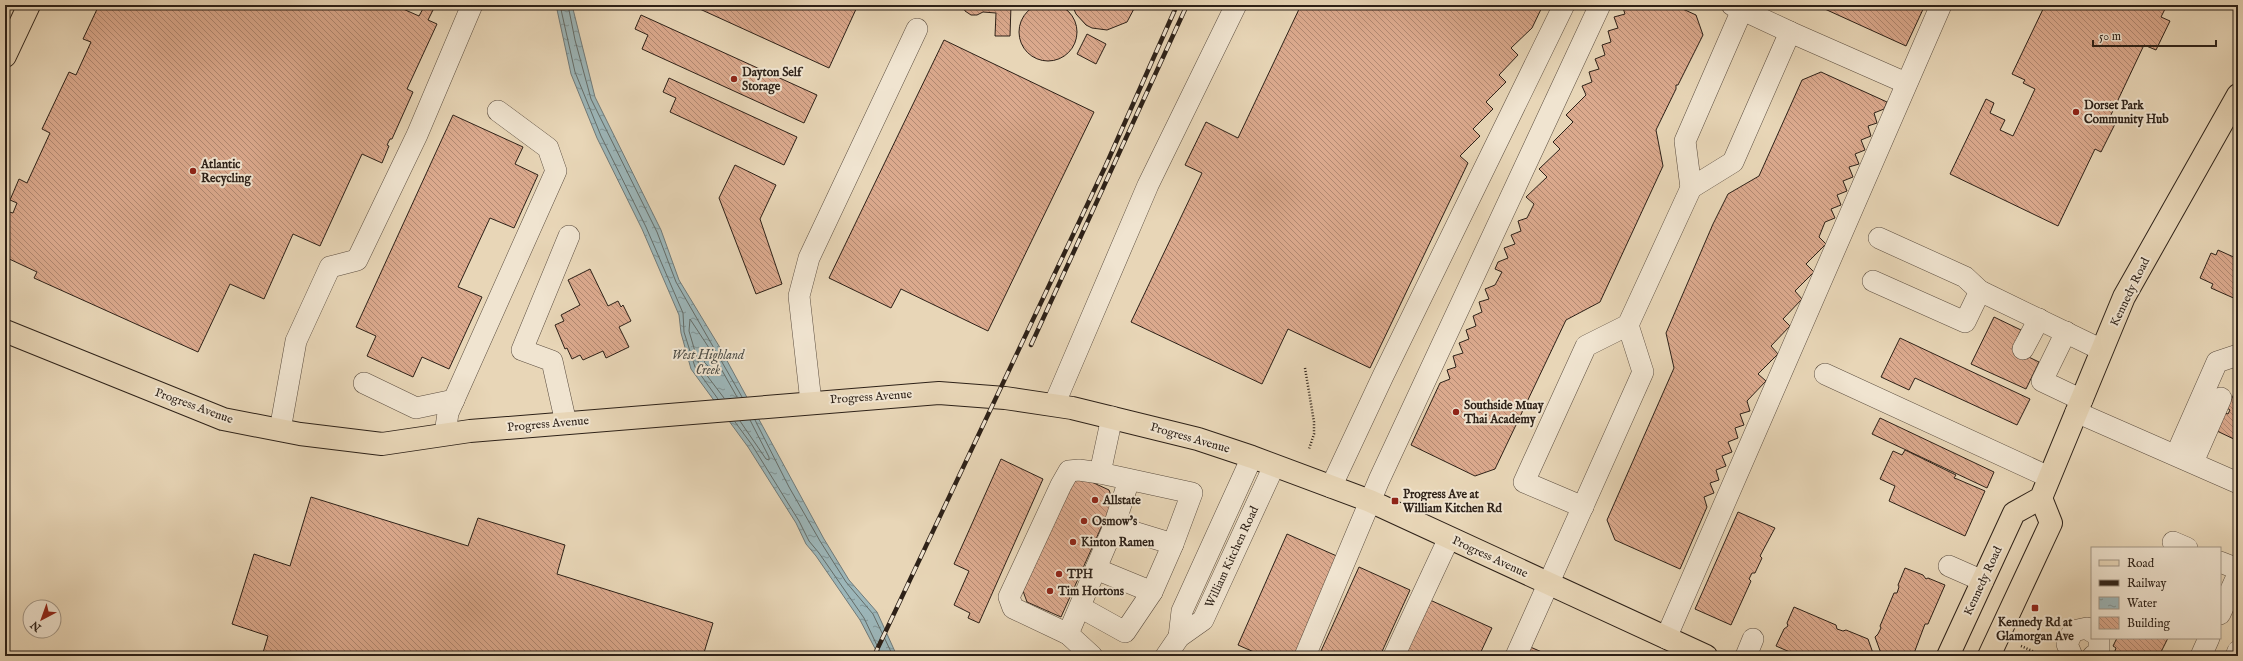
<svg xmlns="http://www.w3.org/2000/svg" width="2243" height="661" font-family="'IM FELL English',serif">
  <defs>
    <pattern id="water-ripples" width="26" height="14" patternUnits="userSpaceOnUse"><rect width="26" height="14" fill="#9cb6b9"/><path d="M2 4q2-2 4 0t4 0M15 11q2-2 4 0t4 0" fill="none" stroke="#809495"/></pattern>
    <pattern id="building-back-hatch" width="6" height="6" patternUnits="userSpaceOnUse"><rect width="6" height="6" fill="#dba98d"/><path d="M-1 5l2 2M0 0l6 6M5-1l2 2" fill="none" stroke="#b28972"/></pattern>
  </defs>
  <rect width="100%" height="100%" fill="#e8d6b7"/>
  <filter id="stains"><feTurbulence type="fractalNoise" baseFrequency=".005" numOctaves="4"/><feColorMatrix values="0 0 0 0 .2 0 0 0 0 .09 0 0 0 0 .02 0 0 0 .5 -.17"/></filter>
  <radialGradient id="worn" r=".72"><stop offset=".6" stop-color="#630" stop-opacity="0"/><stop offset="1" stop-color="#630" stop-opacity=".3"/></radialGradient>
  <!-- water -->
  <polygon fill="url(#water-ripples)" stroke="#707a79" points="556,5 572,5 595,97 661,230 679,280 719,346 824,539 849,580 877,612 897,656 879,656 860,620 816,556 806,544 796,523 748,447 691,369 681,333 679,315 642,229 597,138 571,74"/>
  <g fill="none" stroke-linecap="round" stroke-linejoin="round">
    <!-- shore -->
    <g stroke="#646c68" stroke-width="1">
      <polyline points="560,5 575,72 601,136 646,227 683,313 684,332 695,367 718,399"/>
      <polyline points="568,5 575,40 591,99 657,232 676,282 742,397"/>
      <polygon points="704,355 707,356 714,368 713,371 705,363"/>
      <polyline points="724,398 699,365 689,331 690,319 711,351 737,397"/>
      <polyline points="755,420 789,487 820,541 846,582 873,614 893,656"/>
      <polyline points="740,421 766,459 769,460 769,457 750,420"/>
      <polyline points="735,422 752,445 799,521 809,541 819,553 864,618 882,656"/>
    </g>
  </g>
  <!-- building -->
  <g fill="url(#building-back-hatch)" stroke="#2d2118">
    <circle cx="1048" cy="32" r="29"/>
    <polygon points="99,5 394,5 419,16 425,5 435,6 428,20 437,24 407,89 413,92 392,139 390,139 387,145 389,146 382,163 362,154 320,246 293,234 264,299 230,284 198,352 34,278 37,272 5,257 5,216 7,217 9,212 13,213 17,203 10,200 19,179 27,183 50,133 42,129 69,72 76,75 91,42 83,39"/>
    <polygon points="691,5 852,5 857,7 829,68"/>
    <polygon points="963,5 1011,5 1010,36 995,36 996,13 983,12 977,15 971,15 965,11"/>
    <polygon points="1072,5 1136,5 1127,22 1107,30 1092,28 1086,25 1076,14"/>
    <polygon points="1301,5 1543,5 1532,28 1511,48 1518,55 1499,75 1506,82 1486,102 1493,109 1473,129 1480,136 1460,156 1468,163 1370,368 1288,329 1262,384 1131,322 1202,173 1185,165 1206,122 1238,138"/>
    <polygon points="1622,5 1674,5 1696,15 1703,35 1678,85 1676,85 1676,89 1656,130 1663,166 1600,302 1566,320 1495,469 1475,476 1411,445 1440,383 1450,379 1447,370 1456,367 1453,356 1463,353 1459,343 1469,339 1466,330 1476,326 1473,316 1482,312 1479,302 1489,299 1485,289 1495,285 1502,272 1495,269 1498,262 1508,258 1504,248 1515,244 1511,235 1521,231 1518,221 1527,218 1534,204 1526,197 1547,177 1539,169 1560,149 1553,142 1573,122 1566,115 1586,95 1582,86 1592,82 1589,72 1599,69 1595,59 1605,55 1602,45 1611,42 1608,31 1618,28 1614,17 1625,14"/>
    <polygon points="1816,5 1925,5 1906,46"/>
    <polygon points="2045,5 2167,5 2161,17 2170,21 2156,50 2144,45 2109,119 2116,122 2101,152 2095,149 2058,226 1950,174 1986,99 1994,103 1990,113 2005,120 2000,130 2013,136 2035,89 2023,83 2025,80 2012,74"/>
    <polygon points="641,15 817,95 804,123 642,49 648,35 635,29"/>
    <polygon points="1087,34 1106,44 1096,64 1077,54"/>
    <polygon points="944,40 1094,112 988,331 901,289 891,308 829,278"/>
    <polygon points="1821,72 1887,102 1884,109 1874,113 1877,123 1868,126 1871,136 1861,140 1865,150 1855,154 1859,164 1849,167 1853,177 1843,181 1847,191 1837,195 1841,205 1831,209 1835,218 1825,222 1819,237 1826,244 1806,264 1814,272 1795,291 1802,299 1783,319 1790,326 1771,346 1778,354 1758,374 1766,381 1747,401 1750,411 1740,414 1744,425 1735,428 1738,438 1728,442 1732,452 1722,456 1726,466 1716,470 1719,480 1710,483 1714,493 1704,497 1707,507 1680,569 1615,540 1607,520 1674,368 1666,333 1713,224 1728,194 1759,176 1802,80"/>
    <polygon points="669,78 797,137 784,165 670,112 676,98 663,92"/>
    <polygon points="453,115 523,147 515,164 538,175 514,228 490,218 458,287 482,297 449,369 422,357 413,377 367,356 376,336 356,327"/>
    <polygon points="735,165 776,185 760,219 782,284 756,294 719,198"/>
    <polygon points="2218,250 2238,259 2238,300 2211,288 2213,284 2200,278 2211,253 2216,255"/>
    <polygon points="590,269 608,306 618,301 621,307 623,305 631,321 619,327 629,347 606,358 603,351 583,360 580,355 572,359 567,348 565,349 555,325 564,321 561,315 580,305 568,280"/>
    <polygon points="1994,317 2021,330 2012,349 2039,362 2026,389 1971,364"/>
    <polygon points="1900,338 2030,399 2017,425 1915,378 1909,390 1881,377"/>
    <polygon points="2236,390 2238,392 2238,441 2217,431 2225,413 2228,414 2230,410 2227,408"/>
    <polygon points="1880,418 1994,472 1987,488 1872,434"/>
    <polygon points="1905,450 1956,475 1954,478 1957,479 1985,491 1965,536 1889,501 1895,486 1880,479 1893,451 1902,455"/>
    <polygon points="1001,459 1043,479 979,623 968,618 970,613 954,605 969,571 954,564"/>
    <polygon points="1083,478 1109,490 1113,501 1061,617 1027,602 1023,591 1072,482"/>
    <polygon points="311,497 468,546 478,518 565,545 557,574 713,623 703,656 262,656 268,636 232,624 254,554 290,566"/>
    <polygon points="1738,512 1775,528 1760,556 1762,558 1755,573 1752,573 1749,579 1751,581 1731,625 1695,609"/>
    <polygon points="1287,534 1339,557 1295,656 1263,656 1238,645"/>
    <polygon points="1359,567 1410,590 1380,656 1332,656 1321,651"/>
    <polygon points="1905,568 1923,575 1926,579 1928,578 1945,585 1928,624 1925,624 1913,656 1882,656 1875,637 1878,634 1881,628 1880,626 1894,593 1897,593 1899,587 1898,585"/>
    <polygon points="1430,600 1492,628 1479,656 1405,656"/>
    <polygon points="1794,607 1836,625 1837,629 1843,631 1846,630 1868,639 1874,656 1799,656 1776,646 1784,629 1788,626 1787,623"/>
    <polygon points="2117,638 2168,638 2159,656 2113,656 2116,648 2113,646"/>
    <polygon points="1528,646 1551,656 1524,656"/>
  </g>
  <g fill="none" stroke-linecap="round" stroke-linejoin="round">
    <defs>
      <g id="minor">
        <polyline points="1790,32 1906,83"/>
        <polyline points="1691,188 1685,141 1742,10"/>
        <polyline points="1879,238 1965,277 1980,291"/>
        <polyline points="1873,281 1965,322 1980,291 2102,350"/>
        <polyline points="2066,332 2042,381 2082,400"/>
        <polyline points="2023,349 2039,319"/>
        <polyline points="1825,374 2049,477"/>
        <polyline points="364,383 416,408 454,400"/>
        <polyline points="811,402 799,296 809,258 917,29"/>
        <polyline points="1054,405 1148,185 1236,5"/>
        <polyline points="2076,412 2238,483"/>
        <polyline points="566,423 552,361 522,350 569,236"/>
        <polyline points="280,430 296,341 330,267 357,260 417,135 472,5"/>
        <polyline points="445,434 448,413 556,171 548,148 498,111"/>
        <polyline points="2176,455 2217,362 2238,355"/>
        <polyline points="2193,462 2221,398"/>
        <polyline points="1100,473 1112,417"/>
        <polyline points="1331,487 1383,376 1564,5"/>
        <polyline points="1583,507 1524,482 1586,346 1628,325"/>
        <polyline points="1114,526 1173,544"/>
        <polyline points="2173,542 2187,548"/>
        <polyline points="2220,562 2238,569"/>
        <polyline points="1949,566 1983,581"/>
        <polyline points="1096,569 1152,592"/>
        <polyline points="2220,614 2238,574"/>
        <polyline points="1068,634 1013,608 1009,597 1061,485 1069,471 1079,470 1100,473 1192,493 1173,544 1152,592 1125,632 1080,607"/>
        <polyline points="1179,637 1182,611 1252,457"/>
        <polyline points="1666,638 1941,5"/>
        <polyline points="1092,656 1068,634 1114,526 1129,480"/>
        <polyline points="1166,656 1179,637 1203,620 1274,466"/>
        <polyline points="1305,656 1379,480 1600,5"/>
        <polyline points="1394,656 1449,538"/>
        <polyline points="1516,656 1643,372 1628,325 1691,188 1733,162 1790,32 1732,5"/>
        <polyline points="1746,656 1753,639"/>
        <polyline points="2072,656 2067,644 2073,631 2087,628 2092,632"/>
        <polyline points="2093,656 2099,652 2099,638"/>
        <polyline points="2201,656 2209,638"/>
        <polyline points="2236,656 2238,651"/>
      </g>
      <g id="major">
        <polyline points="5,56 29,5"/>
        <polyline points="5,331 223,419 300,434 382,444 470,431 939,393 1005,398 1072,408 1198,439 1252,457 1370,501 1706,656"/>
        <polyline points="1948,656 2014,513 2041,498 2124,297 2238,95"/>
        <polyline points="1989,656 2051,523 2041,498"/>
      </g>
    </defs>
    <!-- minor casing -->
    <use href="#minor" stroke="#5c4e40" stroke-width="22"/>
    <!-- major casing -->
    <use href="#major" stroke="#2d2118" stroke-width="24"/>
    <!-- path -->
    <g stroke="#2d2118" stroke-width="2.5" stroke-dasharray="1 2" stroke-linecap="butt">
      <polyline points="1305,368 1314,422 1314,434 1309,449"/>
      <polyline points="2021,646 2044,656"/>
    </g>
    <!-- minor -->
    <use href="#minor" stroke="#f0e4d0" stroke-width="21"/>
    <!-- major -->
    <use href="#major" stroke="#e8d6b7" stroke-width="22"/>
    <defs>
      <g id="rail">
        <polyline points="1031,345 1187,5"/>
        <polyline points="874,656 1106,165 1177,5"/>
      </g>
    </defs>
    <!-- rail casing -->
    <use href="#rail" stroke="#2d2118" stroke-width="4.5"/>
    <!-- rail -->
    <use href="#rail" stroke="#f0e4d0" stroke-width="3" stroke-dasharray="9" stroke-linecap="butt"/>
  </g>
  <!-- markers -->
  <g fill="#8f2418" stroke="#f0e4d0" stroke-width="1.5">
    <circle cx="734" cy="79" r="4"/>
    <circle cx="2076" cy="112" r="4"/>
    <circle cx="193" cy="171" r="4"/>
    <circle cx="1456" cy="412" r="4"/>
    <circle cx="1095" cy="500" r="4"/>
    <rect x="1391" y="497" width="8" height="8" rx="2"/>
    <circle cx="1084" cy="521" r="4"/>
    <circle cx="1073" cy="542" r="4"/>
    <circle cx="1059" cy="574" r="4"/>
    <circle cx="1050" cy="591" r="4"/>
    <rect x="2031" y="604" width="8" height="8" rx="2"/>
  </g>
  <g text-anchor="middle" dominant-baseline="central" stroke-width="4" stroke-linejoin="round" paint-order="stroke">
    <!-- poi labels -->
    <g font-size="12" font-weight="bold" fill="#2d2118" stroke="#f0e4d0" text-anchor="start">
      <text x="742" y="72">Dayton Self<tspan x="742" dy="14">Storage</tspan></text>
      <text x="2084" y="105">Dorset Park<tspan x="2084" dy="14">Community Hub</tspan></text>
      <text x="201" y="164">Atlantic<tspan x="201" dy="14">Recycling</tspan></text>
      <text x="1464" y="405">Southside Muay<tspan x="1464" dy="14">Thai Academy</tspan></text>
      <text x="1403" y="494">Progress Ave at<tspan x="1403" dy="14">William Kitchen Rd</tspan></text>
      <text x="1103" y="500">Allstate</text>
      <text x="1092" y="521">Osmow's</text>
      <text x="1081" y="542">Kinton Ramen</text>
      <text x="1067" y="574">TPH</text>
      <text x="1058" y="591">Tim Hortons</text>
      <text x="2035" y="622" text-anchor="middle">Kennedy Rd at<tspan x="2035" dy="14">Glamorgan Ave</tspan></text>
    </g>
    <!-- street labels -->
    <g font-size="12" fill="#2d2118" stroke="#f0e4d0">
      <text transform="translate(2130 292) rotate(-64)">Kennedy Road</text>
      <text transform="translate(871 397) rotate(-4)">Progress Avenue</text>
      <text transform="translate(194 406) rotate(20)">Progress Avenue</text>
      <text transform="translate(548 424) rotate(-5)">Progress Avenue</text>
      <text transform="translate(1190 438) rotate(16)">Progress Avenue</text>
      <text transform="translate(1232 557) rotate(-65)">William Kitchen Road</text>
      <text transform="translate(1490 557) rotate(25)">Progress Avenue</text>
      <text transform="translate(1983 581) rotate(-65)">Kennedy Road</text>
    </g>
    <!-- water labels -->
    <g font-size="13" font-style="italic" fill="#4e4e48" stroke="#f0e4d0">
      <text x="708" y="355">West Highland<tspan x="708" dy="15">Creek</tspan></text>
    </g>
  </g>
  <!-- margin -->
  <rect width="2243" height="661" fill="none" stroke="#e8d6b7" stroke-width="20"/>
  <rect x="6" y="6" width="2231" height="649" fill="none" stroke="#2d2118" stroke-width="2"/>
  <rect x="10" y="10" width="2223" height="641" fill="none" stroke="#2d2118"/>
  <!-- legend -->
  <rect x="2091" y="547" width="130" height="92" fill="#f0e4d0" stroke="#a29686"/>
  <rect x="2099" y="560" width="20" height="6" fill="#e8d6b7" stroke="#a29686"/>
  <text x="2127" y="567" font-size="12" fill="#2d2118">Road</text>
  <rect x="2099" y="580" width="20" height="6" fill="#2d2118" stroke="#a29686"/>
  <text x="2127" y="587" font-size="12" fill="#2d2118">Railway</text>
  <rect x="2099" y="597" width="20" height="12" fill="url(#water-ripples)" stroke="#a29686"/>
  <text x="2127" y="607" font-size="12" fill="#2d2118">Water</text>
  <rect x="2099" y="617" width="20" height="12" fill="url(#building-back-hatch)" stroke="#a29686"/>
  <text x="2127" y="627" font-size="12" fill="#2d2118">Building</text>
  <!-- north arrow -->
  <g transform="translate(42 619) rotate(221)"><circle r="19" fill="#f0e4d0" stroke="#a29686"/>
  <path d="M0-3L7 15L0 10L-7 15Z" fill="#8f2418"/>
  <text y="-6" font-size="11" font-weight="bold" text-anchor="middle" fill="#2d2118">N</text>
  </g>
  <!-- scale -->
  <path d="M2093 40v6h123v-6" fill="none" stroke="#2d2118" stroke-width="2"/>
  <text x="2099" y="40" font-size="12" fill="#2d2118" stroke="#f0e4d0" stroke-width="3" paint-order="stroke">50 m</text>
  <rect width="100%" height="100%" filter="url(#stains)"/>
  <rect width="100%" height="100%" fill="url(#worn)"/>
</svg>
